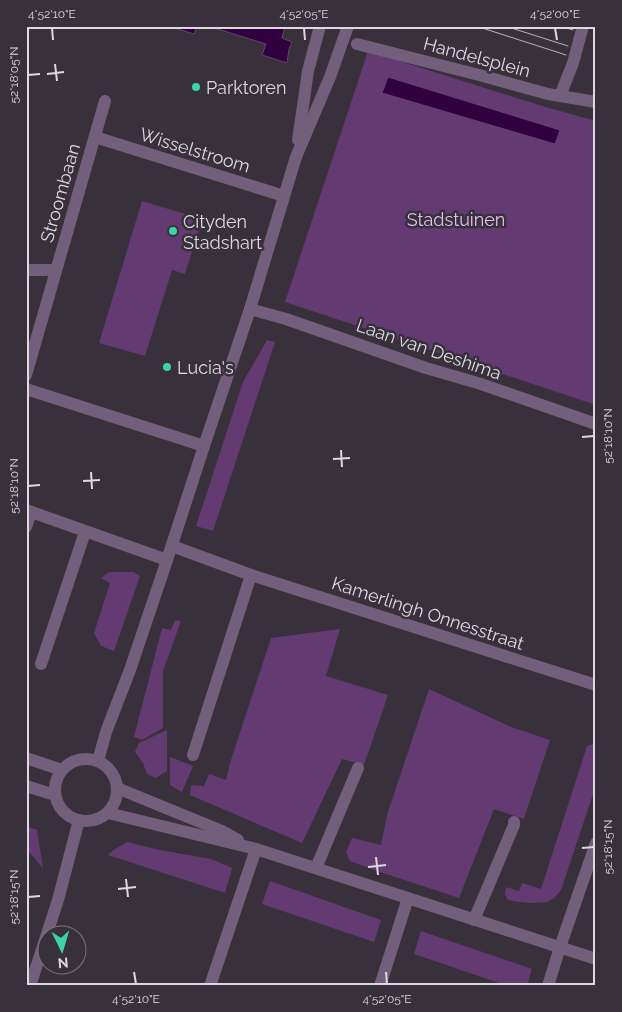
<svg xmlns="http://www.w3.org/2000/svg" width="622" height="1012" font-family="Raleway,sans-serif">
  <rect width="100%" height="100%" fill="#38313b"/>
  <!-- green -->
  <g fill="#633a72">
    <polygon points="368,51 542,106 596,121 596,405 285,302"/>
    <polygon points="142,201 202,219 185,274 172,270 145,356 99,343"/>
    <polygon points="267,340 275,342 213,531 196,526 243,382"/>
    <polygon points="109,572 133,572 140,576 114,651 101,646 94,633 110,583 101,578"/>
    <polygon points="175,620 181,621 163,671 163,728 142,740 134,737 162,628 171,630"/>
    <polygon points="340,629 326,676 388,695 364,765 342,759 302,843 190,795 191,785 204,786 209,774 226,780 230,763 271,638"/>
    <polygon points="429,689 511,727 550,740 524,819 494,809 459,898 380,872 350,861 346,852 352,838 381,845 387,815"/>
    <polygon points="167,730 167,771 156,778 147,774 143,763 135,752 139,743"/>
    <path d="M596 743V785L561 890C558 894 554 899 549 901 541 905 517 902 508 900L505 895 506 887 519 891 522 883 541 889 587 746Z"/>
    <polygon points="170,757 193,766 182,792 170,785"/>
    <polygon points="26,826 37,830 43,868 30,853 26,852"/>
    <polygon points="127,842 160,850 211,859 232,868 225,893 108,855 115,849"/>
    <polygon points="270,881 381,920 374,942 262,904"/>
    <polygon points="421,931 532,969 527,986 508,986 414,954"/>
  </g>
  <!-- water -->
  <g fill="#31003f" stroke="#65416f">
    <polygon points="168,26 197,26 194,34"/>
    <polygon points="208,26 285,26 282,38 292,42 289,49 287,63 262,55 266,44"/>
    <polygon points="388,77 560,130 555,144 382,93"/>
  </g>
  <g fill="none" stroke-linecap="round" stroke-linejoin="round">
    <!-- minor -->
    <g stroke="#735e7b" stroke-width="12">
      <polyline points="357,44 483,76 548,94 596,102"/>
      <polyline points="560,96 573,63 583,26"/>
      <polyline points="95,137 284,196"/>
      <polyline points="298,140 308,71 320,26"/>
      <polyline points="26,269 30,270 56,270"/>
      <polyline points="250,309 286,319 426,368 481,384 596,424"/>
      <polyline points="26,375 105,101"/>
      <polyline points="26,389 204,446"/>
      <polyline points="26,510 167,560"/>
      <polyline points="26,527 31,512"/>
      <polyline points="172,546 251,575 596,685"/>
      <polyline points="41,664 85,532"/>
      <polyline points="193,755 251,575"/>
      <polyline points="26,758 62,770"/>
      <circle cx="86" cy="790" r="31"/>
      <polyline points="98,761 106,732 130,670 167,560 204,446 250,309 296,157 330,77 348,26"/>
      <polyline points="26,786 55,795"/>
      <polyline points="117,788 222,831 238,840"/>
      <polyline points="108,813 256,849 596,959"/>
      <polyline points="316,868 358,768"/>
      <polyline points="474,920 514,825 514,822"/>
      <polyline points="30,986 58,900 79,820"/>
      <polyline points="210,986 256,849"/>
      <polyline points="380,986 408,898"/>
      <polyline points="548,986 560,947 596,843"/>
    </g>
    <!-- tram -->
    <g stroke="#b8b3ba" stroke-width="1">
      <polyline points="476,26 566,55"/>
      <polyline points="505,26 568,46"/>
      <polyline points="560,26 573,30"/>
    </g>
  </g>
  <!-- ticks -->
  <path fill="none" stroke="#ddd9df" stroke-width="2" d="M52 28 53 40M304 28 305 40M555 28 557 40M55 64 57 81M47 74 64 72M28 75 40 74M582 437 594 436M341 450 342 467M333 459 350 458M91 472 92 489M83 481 100 480M28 486 40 485M582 848 594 847M376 857 378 875M368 867 386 865M126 879 128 897M118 889 136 887M28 897 40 896M134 972 136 984M386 972 387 984"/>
  <!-- markers -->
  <g fill="#3cd4a4" stroke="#38313b" stroke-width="2">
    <circle cx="196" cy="87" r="5"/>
    <circle cx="173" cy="231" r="5"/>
    <circle cx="167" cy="367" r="5"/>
  </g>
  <g text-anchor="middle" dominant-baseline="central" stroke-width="5" stroke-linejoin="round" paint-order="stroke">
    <!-- street labels -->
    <g font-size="18" fill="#ddd9df" stroke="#38313b">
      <text transform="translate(477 57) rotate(15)">Handelsplein</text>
      <text transform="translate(195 150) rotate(17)">Wisselstroom</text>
      <text transform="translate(60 193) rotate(-74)">Stroombaan</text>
      <text transform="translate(429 349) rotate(19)">Laan van Deshima</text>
      <text transform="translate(428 613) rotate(18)">Kamerlingh Onnesstraat</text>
    </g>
    <!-- poi labels -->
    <g font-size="18" fill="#ddd9df" stroke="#38313b" text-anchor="start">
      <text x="206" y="87">Parktoren</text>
      <text x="183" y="221">Cityden<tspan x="183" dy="21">Stadshart</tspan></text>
      <text x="177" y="367">Lucia's</text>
    </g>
    <!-- park labels -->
    <g font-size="18" fill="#e5bdf4" stroke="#38313b">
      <text x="456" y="219">Stadstuinen</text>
    </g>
  </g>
  <!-- border -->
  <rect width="622" height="1012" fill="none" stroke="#38313b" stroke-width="55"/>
  <!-- north arrow -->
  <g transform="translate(62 950) rotate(175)"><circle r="24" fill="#38313b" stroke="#7a747d"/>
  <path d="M0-4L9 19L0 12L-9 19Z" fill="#3cd4a4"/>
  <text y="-8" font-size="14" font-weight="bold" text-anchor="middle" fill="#ddd9df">N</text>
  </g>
  <rect x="28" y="28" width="566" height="956" fill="none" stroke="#ddd9df" stroke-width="2"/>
  <g font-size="12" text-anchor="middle" fill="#ddd9df">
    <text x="52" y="18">4°52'10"E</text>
    <text x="304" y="18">4°52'05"E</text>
    <text x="555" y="18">4°52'00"E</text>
    <text transform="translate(14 75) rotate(-90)" y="4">52°18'05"N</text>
    <text transform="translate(608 436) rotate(-90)" y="4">52°18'10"N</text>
    <text transform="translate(14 486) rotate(-90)" y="4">52°18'10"N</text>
    <text transform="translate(608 847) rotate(-90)" y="4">52°18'15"N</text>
    <text transform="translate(14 897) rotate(-90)" y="4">52°18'15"N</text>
    <text x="136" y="1003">4°52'10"E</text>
    <text x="387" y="1003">4°52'05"E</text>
  </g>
</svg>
